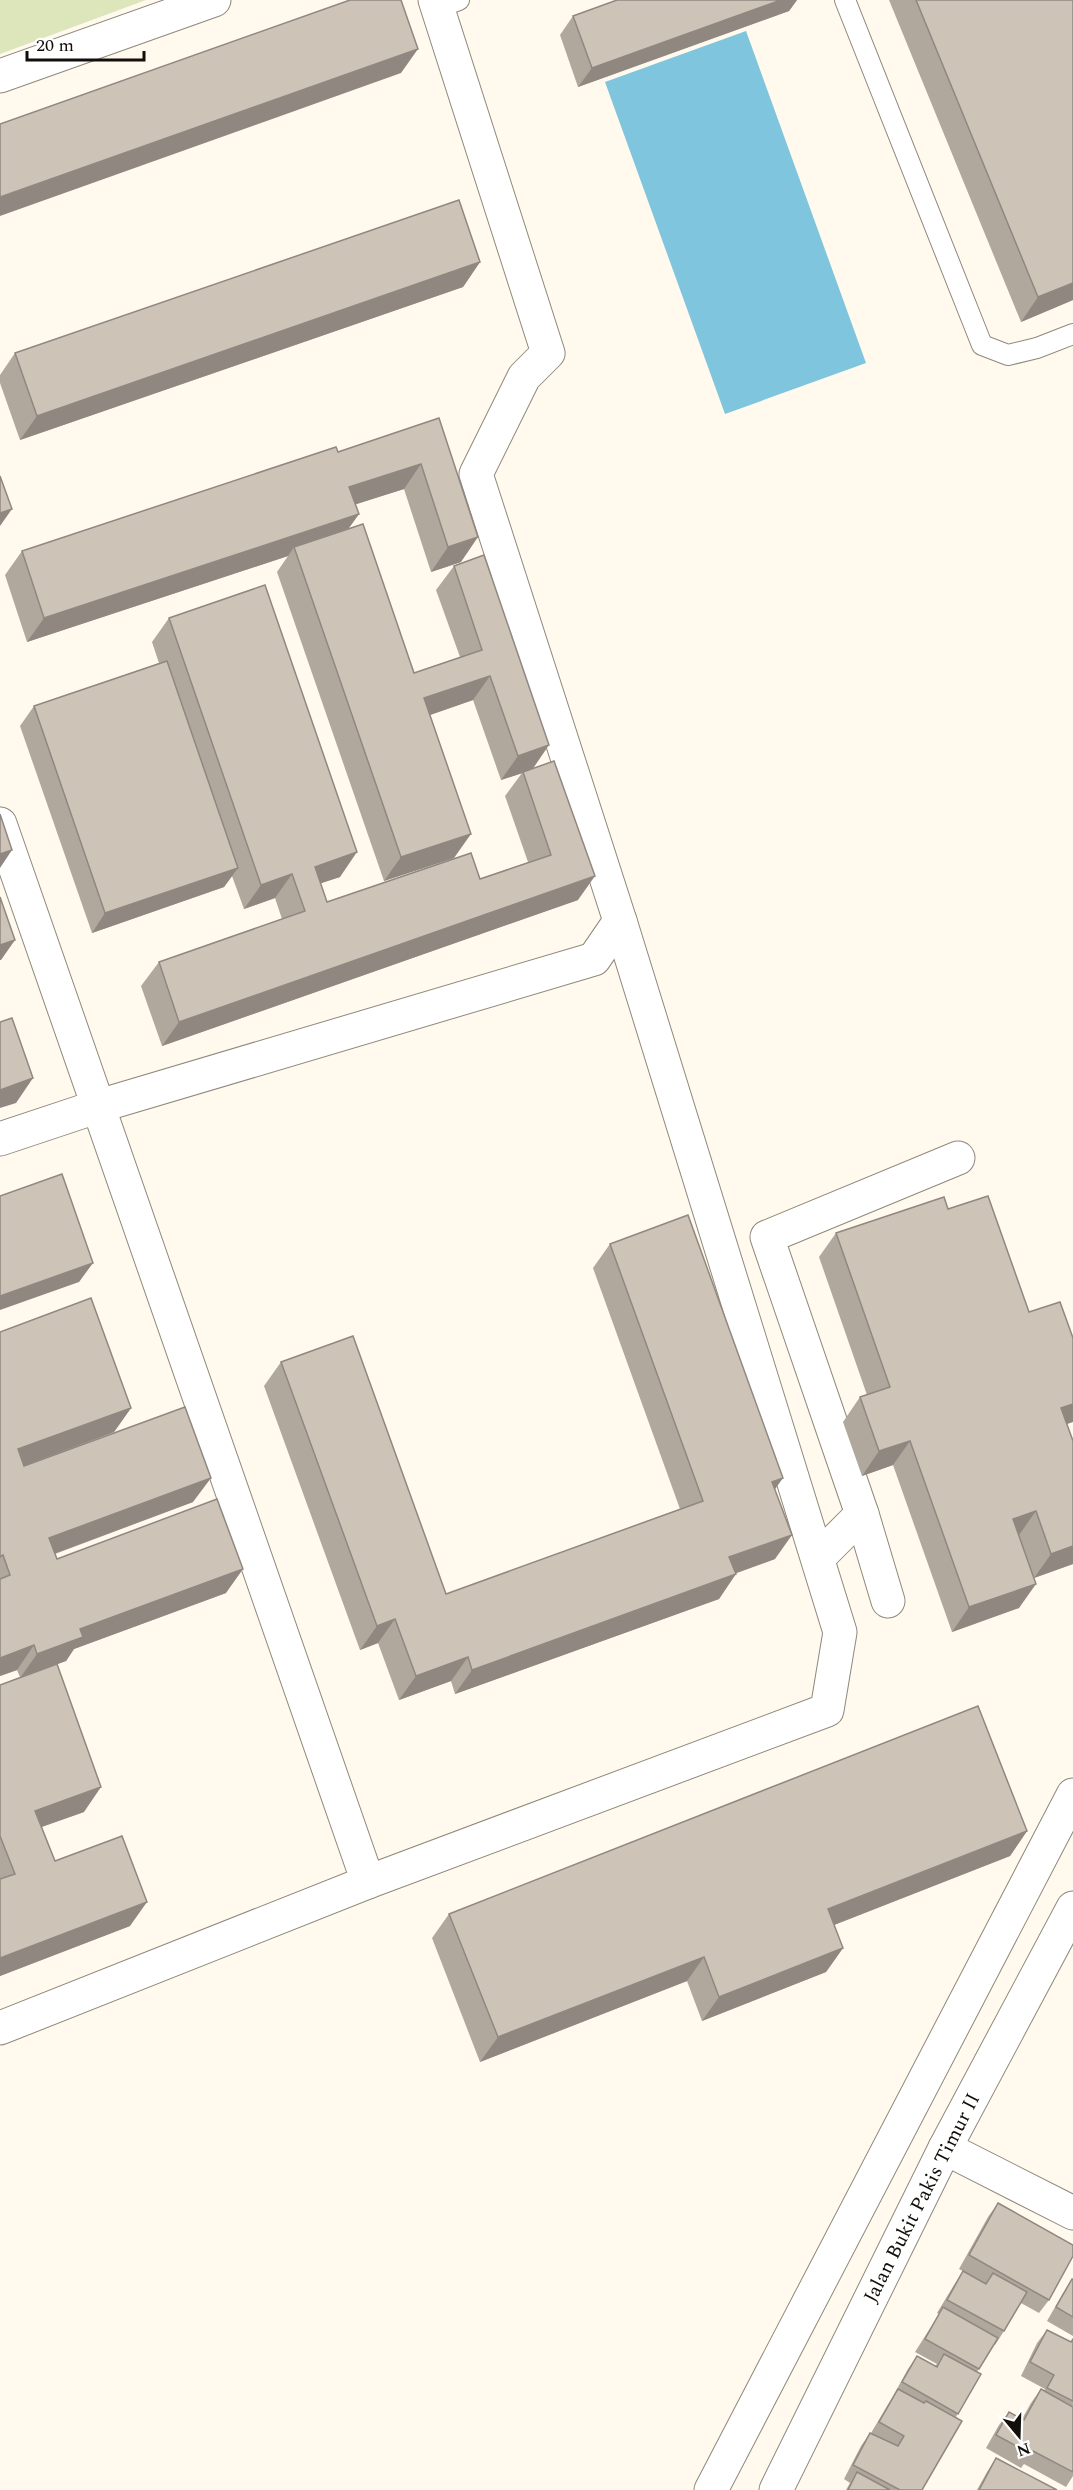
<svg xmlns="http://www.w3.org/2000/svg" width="1073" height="2490" font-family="Spectral,serif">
  <rect width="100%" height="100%" fill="#fff9ee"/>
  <!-- green -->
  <polygon fill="#dde6bb" points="0,0 146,0 0,54"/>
  <!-- water -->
  <polygon fill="#7fc5dd" points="746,31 866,363 725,414 605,82"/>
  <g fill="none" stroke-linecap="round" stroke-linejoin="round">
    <defs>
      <g id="service">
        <polyline points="845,0 982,345 1008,355 1037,348 1073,334"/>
        <polyline points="438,8 459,0"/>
      </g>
      <g id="minor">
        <polyline points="0,76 214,0"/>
        <polyline points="0,824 368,1882"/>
        <polyline points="0,1139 99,1106 594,959 620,921 476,474 524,377 548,353 435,0"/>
        <polyline points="862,1514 888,1601"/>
        <polyline points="818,1558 862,1514 767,1237 958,1158"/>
        <polyline points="0,2028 368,1882 827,1710 840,1632 620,921"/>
        <polyline points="945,2148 1073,2213"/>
        <polyline points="711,2490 1073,1795"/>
        <polyline points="776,2490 945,2148 1073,1908"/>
      </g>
    </defs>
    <!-- service casing -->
    <use href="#service" stroke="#8f897c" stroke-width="22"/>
    <!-- minor casing -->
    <use href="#minor" stroke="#8f897c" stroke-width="35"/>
    <!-- service -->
    <use href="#service" stroke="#fff" stroke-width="20"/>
    <!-- minor -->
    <use href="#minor" stroke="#fff" stroke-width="33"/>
  </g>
  <!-- wall -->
  <g fill="#b0a89d">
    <polygon points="617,0 797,0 789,11 578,87 560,35 573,16"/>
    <polygon points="889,0 1073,0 1073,300 1021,322"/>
    <polygon points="480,262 463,287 20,440 0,383 0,375 15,353"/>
    <polygon points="439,418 461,562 431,572 404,489 355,504 359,514 348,529 414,673 460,657 436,590 454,566 532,769 578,900 162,1046 141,986 159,962 282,919 275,898 244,909 232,876 224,887 92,933 20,726 34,706 159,663 152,642 169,618 340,877 320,883 327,902 480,879 528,862 505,796 522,773 501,780 473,700 430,715 454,858 384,881 277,572 288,556 27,642 5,575 22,551 338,452"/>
    <polygon points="948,1209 1067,1424 1073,1441 1073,1564 1034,1578 1019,1608 952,1632 893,1465 862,1476 843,1422 860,1397 867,1395 819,1257 836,1233"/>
    <polygon points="610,1244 775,1489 775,1559 736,1573 719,1599 455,1694 451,1681 399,1700 378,1643 360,1650 264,1386 281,1362 446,1594 680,1509 593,1268"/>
    <polygon points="0,1332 131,1408 114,1432 24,1466 193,1502 55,1554 57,1559 226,1593 74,1649 66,1661 57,1664 84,1812 42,1827 55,1861 130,1926 0,1976 0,1685 20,1677 17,1670 0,1676"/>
    <polygon points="1027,1831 1010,1856 834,1925 843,1948 826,1972 702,2021 687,1981 480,2062 432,1938 449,1914"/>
    <polygon points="998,2203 1049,2300 1039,2313 1021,2303 1004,2331 995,2345 994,2344 977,2372 922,2490 846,2490 850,2483 844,2479 861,2446 870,2433 871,2433 893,2396 908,2369 917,2356 935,2366 937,2364 915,2352 939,2314 937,2313 954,2285 963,2271 985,2283 959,2269 988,2217"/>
    <polygon points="1072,2279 1073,2279 1073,2336 1047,2321 1063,2293"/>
    <polygon points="1047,2330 1071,2342 1073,2339 1073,2476 1066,2487 1024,2464 1021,2468 986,2448 999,2425 1009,2412 1022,2419 1031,2403 1041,2389 1044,2391 1045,2389 1021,2376 1037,2343"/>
    <polygon points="996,2458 1057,2490 977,2490 987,2472"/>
  </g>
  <!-- shaded-wall -->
  <g fill="#908880">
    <polygon points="781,0 797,0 789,11 578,87 592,68"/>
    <polygon points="418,49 401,73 0,216 0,197"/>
    <polygon points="480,262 463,287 20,440 37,416"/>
    <polygon points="1073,283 1073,300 1021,322 1038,297"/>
    <polygon points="421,464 404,489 332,512 349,487"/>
    <polygon points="12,509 0,526 0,513"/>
    <polygon points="359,514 341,539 294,547 288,556 27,642 44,618"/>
    <polygon points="478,537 461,562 431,572 448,547"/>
    <polygon points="490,676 473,700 407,723 424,698"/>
    <polygon points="549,745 532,770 501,780 518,756"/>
    <polygon points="471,834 454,858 384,881 401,857"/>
    <polygon points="12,850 0,868 0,854"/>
    <polygon points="357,852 340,877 298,891 315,867"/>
    <polygon points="238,868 224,887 92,933 105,913"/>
    <polygon points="292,874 275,898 244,909 261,885"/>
    <polygon points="595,876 578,900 162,1046 179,1022"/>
    <polygon points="15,940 1,960 0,960 0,945"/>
    <polygon points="33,1078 16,1103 0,1108 0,1090"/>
    <polygon points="93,1263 79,1282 0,1310 0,1296"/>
    <polygon points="1073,1404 1073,1422 1044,1432 1061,1408"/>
    <polygon points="131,1408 114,1432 1,1474 18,1449"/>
    <polygon points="910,1441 893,1465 862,1476 879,1451"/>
    <polygon points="211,1478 193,1502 32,1562 49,1538"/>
    <polygon points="783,1478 766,1502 772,1482"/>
    <polygon points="1036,1511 1019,1535 1013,1519"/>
    <polygon points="792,1535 775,1559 712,1582 729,1557"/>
    <polygon points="1073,1546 1073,1564 1034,1578 1051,1554"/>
    <polygon points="243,1569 226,1593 74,1649 66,1661 20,1678 37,1654 80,1629"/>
    <polygon points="736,1574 719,1599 455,1694 472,1670"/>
    <polygon points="1036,1584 1019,1608 952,1632 969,1607"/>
    <polygon points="395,1619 378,1643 360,1650 377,1626"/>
    <polygon points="34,1645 17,1670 0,1676 0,1658"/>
    <polygon points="468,1657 451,1681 399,1700 416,1676"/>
    <polygon points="101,1787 84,1812 18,1835 35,1811"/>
    <polygon points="1027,1831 1010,1856 811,1934 828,1909"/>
    <polygon points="147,1902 130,1926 0,1976 0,1958"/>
    <polygon points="843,1948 826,1972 702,2021 719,1997"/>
    <polygon points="704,1957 687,1981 480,2062 498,2037"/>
  </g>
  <!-- building -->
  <g fill="#cdc3b7" stroke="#908880" stroke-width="1.5">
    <polygon points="350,0 401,0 418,49 0,197 0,124"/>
    <polygon points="617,0 781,0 592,68 573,16"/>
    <polygon points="916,0 1073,0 1073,283 1038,297"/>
    <polygon points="459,200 480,262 37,416 15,353"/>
    <polygon points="439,418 478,537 448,547 421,464 349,487 359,514 44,618 22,551 336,447 338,452"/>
    <polygon points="0,476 12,509 0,513"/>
    <polygon points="363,524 414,673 482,650 454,566 484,555 549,745 518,756 490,676 424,698 471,834 401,857 294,547"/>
    <polygon points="265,585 357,852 315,867 327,902 471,853 480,879 551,855 523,772 554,761 595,876 179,1022 159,962 305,911 292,874 261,885 169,618"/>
    <polygon points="167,661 238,868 105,913 34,706"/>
    <polygon points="0,814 12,850 0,854"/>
    <polygon points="0,897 15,940 0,945"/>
    <polygon points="12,1018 33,1078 0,1090 0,1022"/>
    <polygon points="62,1174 93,1263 0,1296 0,1196"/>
    <polygon points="988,1196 1029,1312 1060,1302 1073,1338 1073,1404 1061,1408 1073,1441 1073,1546 1051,1554 1036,1511 1013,1519 1036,1584 969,1607 910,1441 879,1451 860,1397 890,1387 836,1233 944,1197 948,1209"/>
    <polygon points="688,1215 783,1478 772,1482 792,1535 729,1557 736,1574 472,1670 468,1657 416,1676 395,1619 377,1626 281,1362 353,1336 446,1594 703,1501 610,1244"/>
    <polygon points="91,1298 131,1408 18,1449 24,1466 185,1407 211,1478 49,1538 57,1559 217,1499 243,1569 80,1629 83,1637 37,1654 34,1645 0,1658 0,1579 10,1575 3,1555 0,1557 0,1332"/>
    <polygon points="57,1664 101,1787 35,1811 55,1861 122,1836 147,1902 0,1958 0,1879 15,1874 0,1836 0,1685"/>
    <polygon points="978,1706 1027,1831 828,1909 843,1948 719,1997 704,1957 498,2037 449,1914"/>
    <polygon points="998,2203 1073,2245 1073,2256 1049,2300 969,2255"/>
    <polygon points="963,2271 986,2284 993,2273 1027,2292 1004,2331 947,2300"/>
    <polygon points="1072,2279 1073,2279 1073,2317 1056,2307"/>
    <polygon points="943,2307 998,2338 979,2369 925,2339"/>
    <polygon points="1047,2330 1071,2342 1073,2339 1073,2401 1047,2388 1054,2375 1030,2362"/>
    <polygon points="944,2354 981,2374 958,2414 902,2382 917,2356 937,2367"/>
    <polygon points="898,2389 924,2403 926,2401 962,2421 922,2490 900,2490 853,2465 870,2433 898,2446 904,2436 879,2422"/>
    <polygon points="1041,2389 1073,2407 1073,2472 1033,2451 1031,2454 996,2435 1009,2412 1024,2420"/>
    <polygon points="996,2458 1057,2490 979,2490"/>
    <polygon points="857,2472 890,2490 848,2490"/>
  </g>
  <g text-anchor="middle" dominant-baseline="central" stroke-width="5" stroke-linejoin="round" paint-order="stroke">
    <!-- street labels -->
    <g font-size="20" fill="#120f0b" stroke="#fff">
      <text transform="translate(922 2198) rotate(-63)">Jalan Bukit Pakis Timur II</text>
    </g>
  </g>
  <!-- north arrow -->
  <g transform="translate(1019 2436) rotate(161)" stroke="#ffffff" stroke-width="4.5" paint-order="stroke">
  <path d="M0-4.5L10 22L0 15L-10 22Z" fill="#120f0b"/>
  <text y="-9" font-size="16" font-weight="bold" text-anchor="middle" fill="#120f0b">N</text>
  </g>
  <!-- scale -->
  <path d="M27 51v9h117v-9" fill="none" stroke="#120f0b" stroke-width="3"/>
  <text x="36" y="51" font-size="18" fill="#120f0b" stroke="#ffffff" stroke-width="4.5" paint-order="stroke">20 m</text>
</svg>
